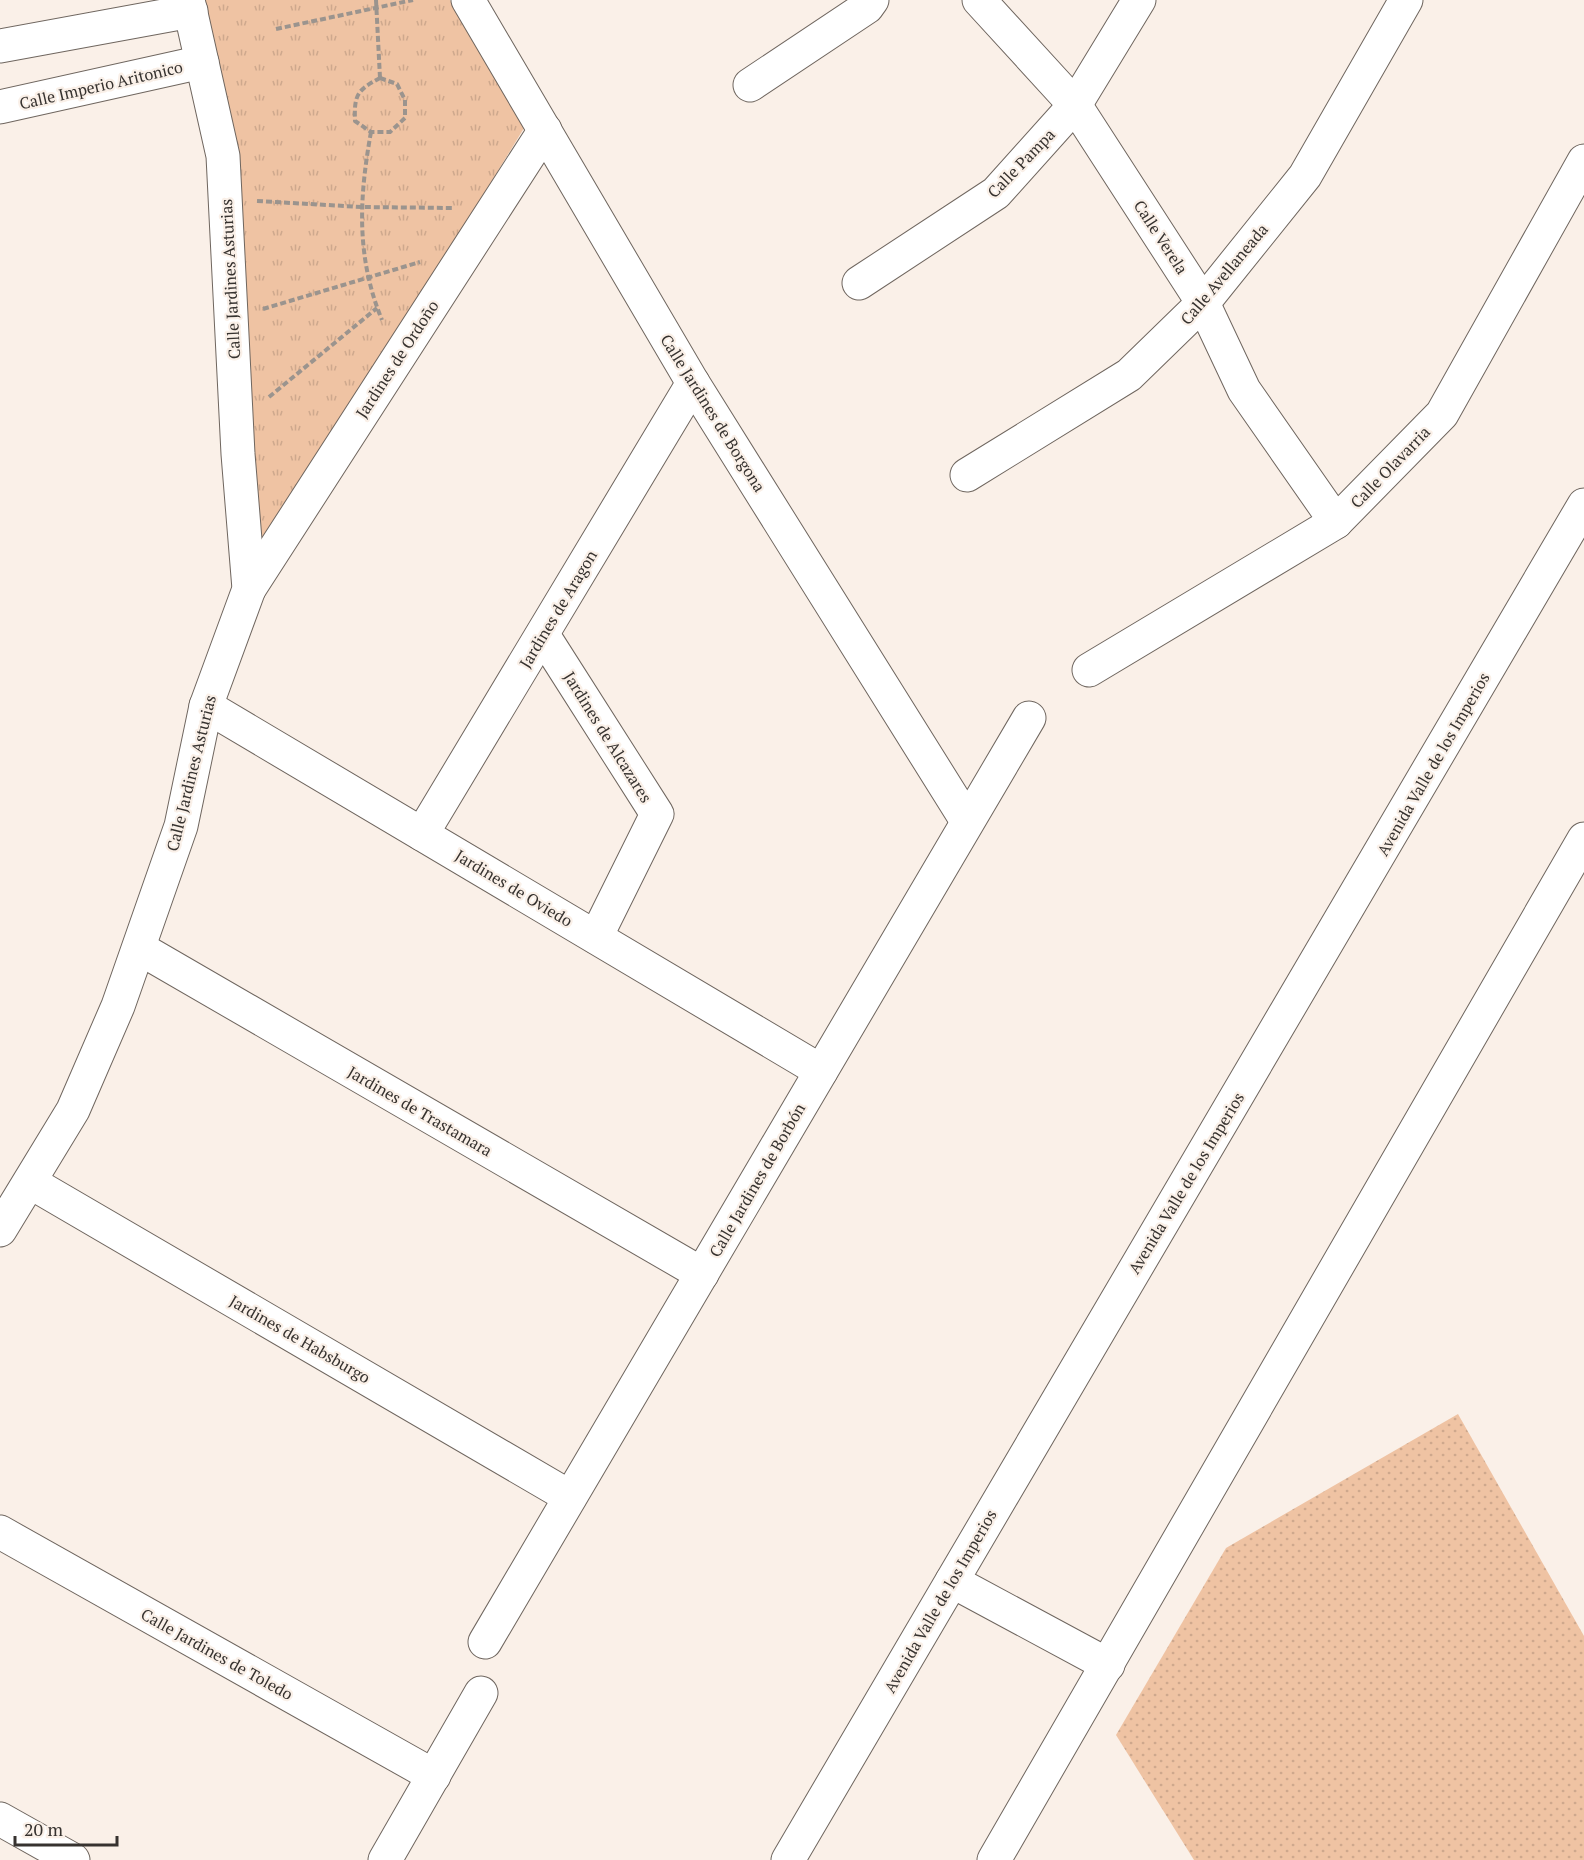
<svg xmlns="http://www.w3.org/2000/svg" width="1584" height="1860" font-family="'PT Serif',serif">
  <defs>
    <pattern id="grass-dots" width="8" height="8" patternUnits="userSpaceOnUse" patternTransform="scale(1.5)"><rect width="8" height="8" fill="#efc3a3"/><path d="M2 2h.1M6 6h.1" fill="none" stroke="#cea88d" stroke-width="1.8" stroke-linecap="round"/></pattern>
    <pattern id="park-tufts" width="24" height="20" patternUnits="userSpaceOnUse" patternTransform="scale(1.5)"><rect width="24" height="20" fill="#efc3a3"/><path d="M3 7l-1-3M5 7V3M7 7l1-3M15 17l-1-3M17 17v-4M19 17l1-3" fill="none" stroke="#cea88d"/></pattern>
  </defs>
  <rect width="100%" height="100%" fill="#faf0e8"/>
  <!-- grass -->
  <polygon fill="url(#grass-dots)" points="1458,1414 1584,1636 1584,1860 1194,1860 1116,1735 1226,1548"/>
  <!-- park -->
  <polygon fill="url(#park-tufts)" points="196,0 450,0 524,128 253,575"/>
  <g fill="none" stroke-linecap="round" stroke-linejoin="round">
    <defs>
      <g id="street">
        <polyline points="468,0 693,383 967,821"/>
        <polyline points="979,0 1075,105 1203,303 1244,390 1336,522"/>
        <polyline points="0,46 191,11"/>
        <polyline points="750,85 867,7 872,0"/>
        <polyline points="0,107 202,62"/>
        <polyline points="859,283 996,193 1075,105 1139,0"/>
        <polyline points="967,475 1129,375 1203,303 1305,176 1406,0"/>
        <polyline points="249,589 545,130"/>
        <polyline points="543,635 657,814 596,937"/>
        <polyline points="1089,670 1336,522 1442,414 1584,161"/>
        <polyline points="206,706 821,1071"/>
        <polyline points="422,834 693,383"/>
        <polyline points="139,948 702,1274"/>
        <polyline points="30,1182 570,1497"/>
        <polyline points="0,1230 73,1110 118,1006 181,826 206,706 249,589 238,454 223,156 188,0"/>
        <polyline points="0,1532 434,1776"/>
        <polyline points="952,1581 1108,1665"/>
        <polyline points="485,1642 1029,718"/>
        <polyline points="0,1819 73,1860"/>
        <polyline points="385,1860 481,1693"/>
        <polyline points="788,1860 1584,505"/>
        <polyline points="994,1860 1584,839"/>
      </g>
    </defs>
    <!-- street casing -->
    <use href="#street" stroke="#6f665f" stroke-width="35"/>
    <!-- path -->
    <g stroke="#9b948e" stroke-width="4" stroke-dasharray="6 3" stroke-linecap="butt">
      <polyline points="376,0 380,78"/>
      <polyline points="276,29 413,0"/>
      <path d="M380 78 397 84 405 100V118L390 132H371L355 121C354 95 357 90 380 78Z"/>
      <path d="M371 132C359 198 356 257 382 320"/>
      <polyline points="257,201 362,207 453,208"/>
      <polyline points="263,309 420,262"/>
      <polyline points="269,397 377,308"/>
    </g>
    <!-- street -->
    <use href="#street" stroke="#fff" stroke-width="33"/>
  </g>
  <g text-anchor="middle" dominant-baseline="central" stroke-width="4.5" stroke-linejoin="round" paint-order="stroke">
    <!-- street labels -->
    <g font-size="16" fill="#36322f" stroke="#faf0e8">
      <text transform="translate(101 85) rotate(-13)">Calle Imperio Aritonico</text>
      <text transform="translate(1021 163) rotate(-46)">Calle Pampa</text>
      <text transform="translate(1161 237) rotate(57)">Calle Verela</text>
      <text transform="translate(1224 274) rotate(-50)">Calle Avellaneada</text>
      <text transform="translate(230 279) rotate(-93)">Calle Jardines Asturias</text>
      <text transform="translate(397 359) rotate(-57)">Jardines de Ordoño</text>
      <text transform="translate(713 413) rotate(58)">Calle Jardines de Borgona</text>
      <text transform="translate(1390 467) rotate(-46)">Calle Olavarria</text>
      <text transform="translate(558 609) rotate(-59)">Jardines de Aragon</text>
      <text transform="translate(608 737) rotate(58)">Jardines de Alcazares</text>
      <text transform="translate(1433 764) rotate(-60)">Avenida Valle de los Imperios</text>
      <text transform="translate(191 773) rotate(-76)">Calle Jardines Asturias</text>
      <text transform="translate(514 888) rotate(31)">Jardines de Oviedo</text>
      <text transform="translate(420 1111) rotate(30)">Jardines de Trastamara</text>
      <text transform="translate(757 1180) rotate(-60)">Calle Jardines de Borbón</text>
      <text transform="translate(1186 1183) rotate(-59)">Avenida Valle de los Imperios</text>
      <text transform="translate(300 1339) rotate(30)">Jardines de Habsburgo</text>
      <text transform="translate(940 1601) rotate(-60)">Avenida Valle de los Imperios</text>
      <text transform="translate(217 1654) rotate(29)">Calle Jardines de Toledo</text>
    </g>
  </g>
  <!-- scale -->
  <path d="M15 1836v9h102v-9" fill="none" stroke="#36322f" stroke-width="3"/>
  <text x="24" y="1836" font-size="18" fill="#36322f" stroke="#faf0e8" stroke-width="4.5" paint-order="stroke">20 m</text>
</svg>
